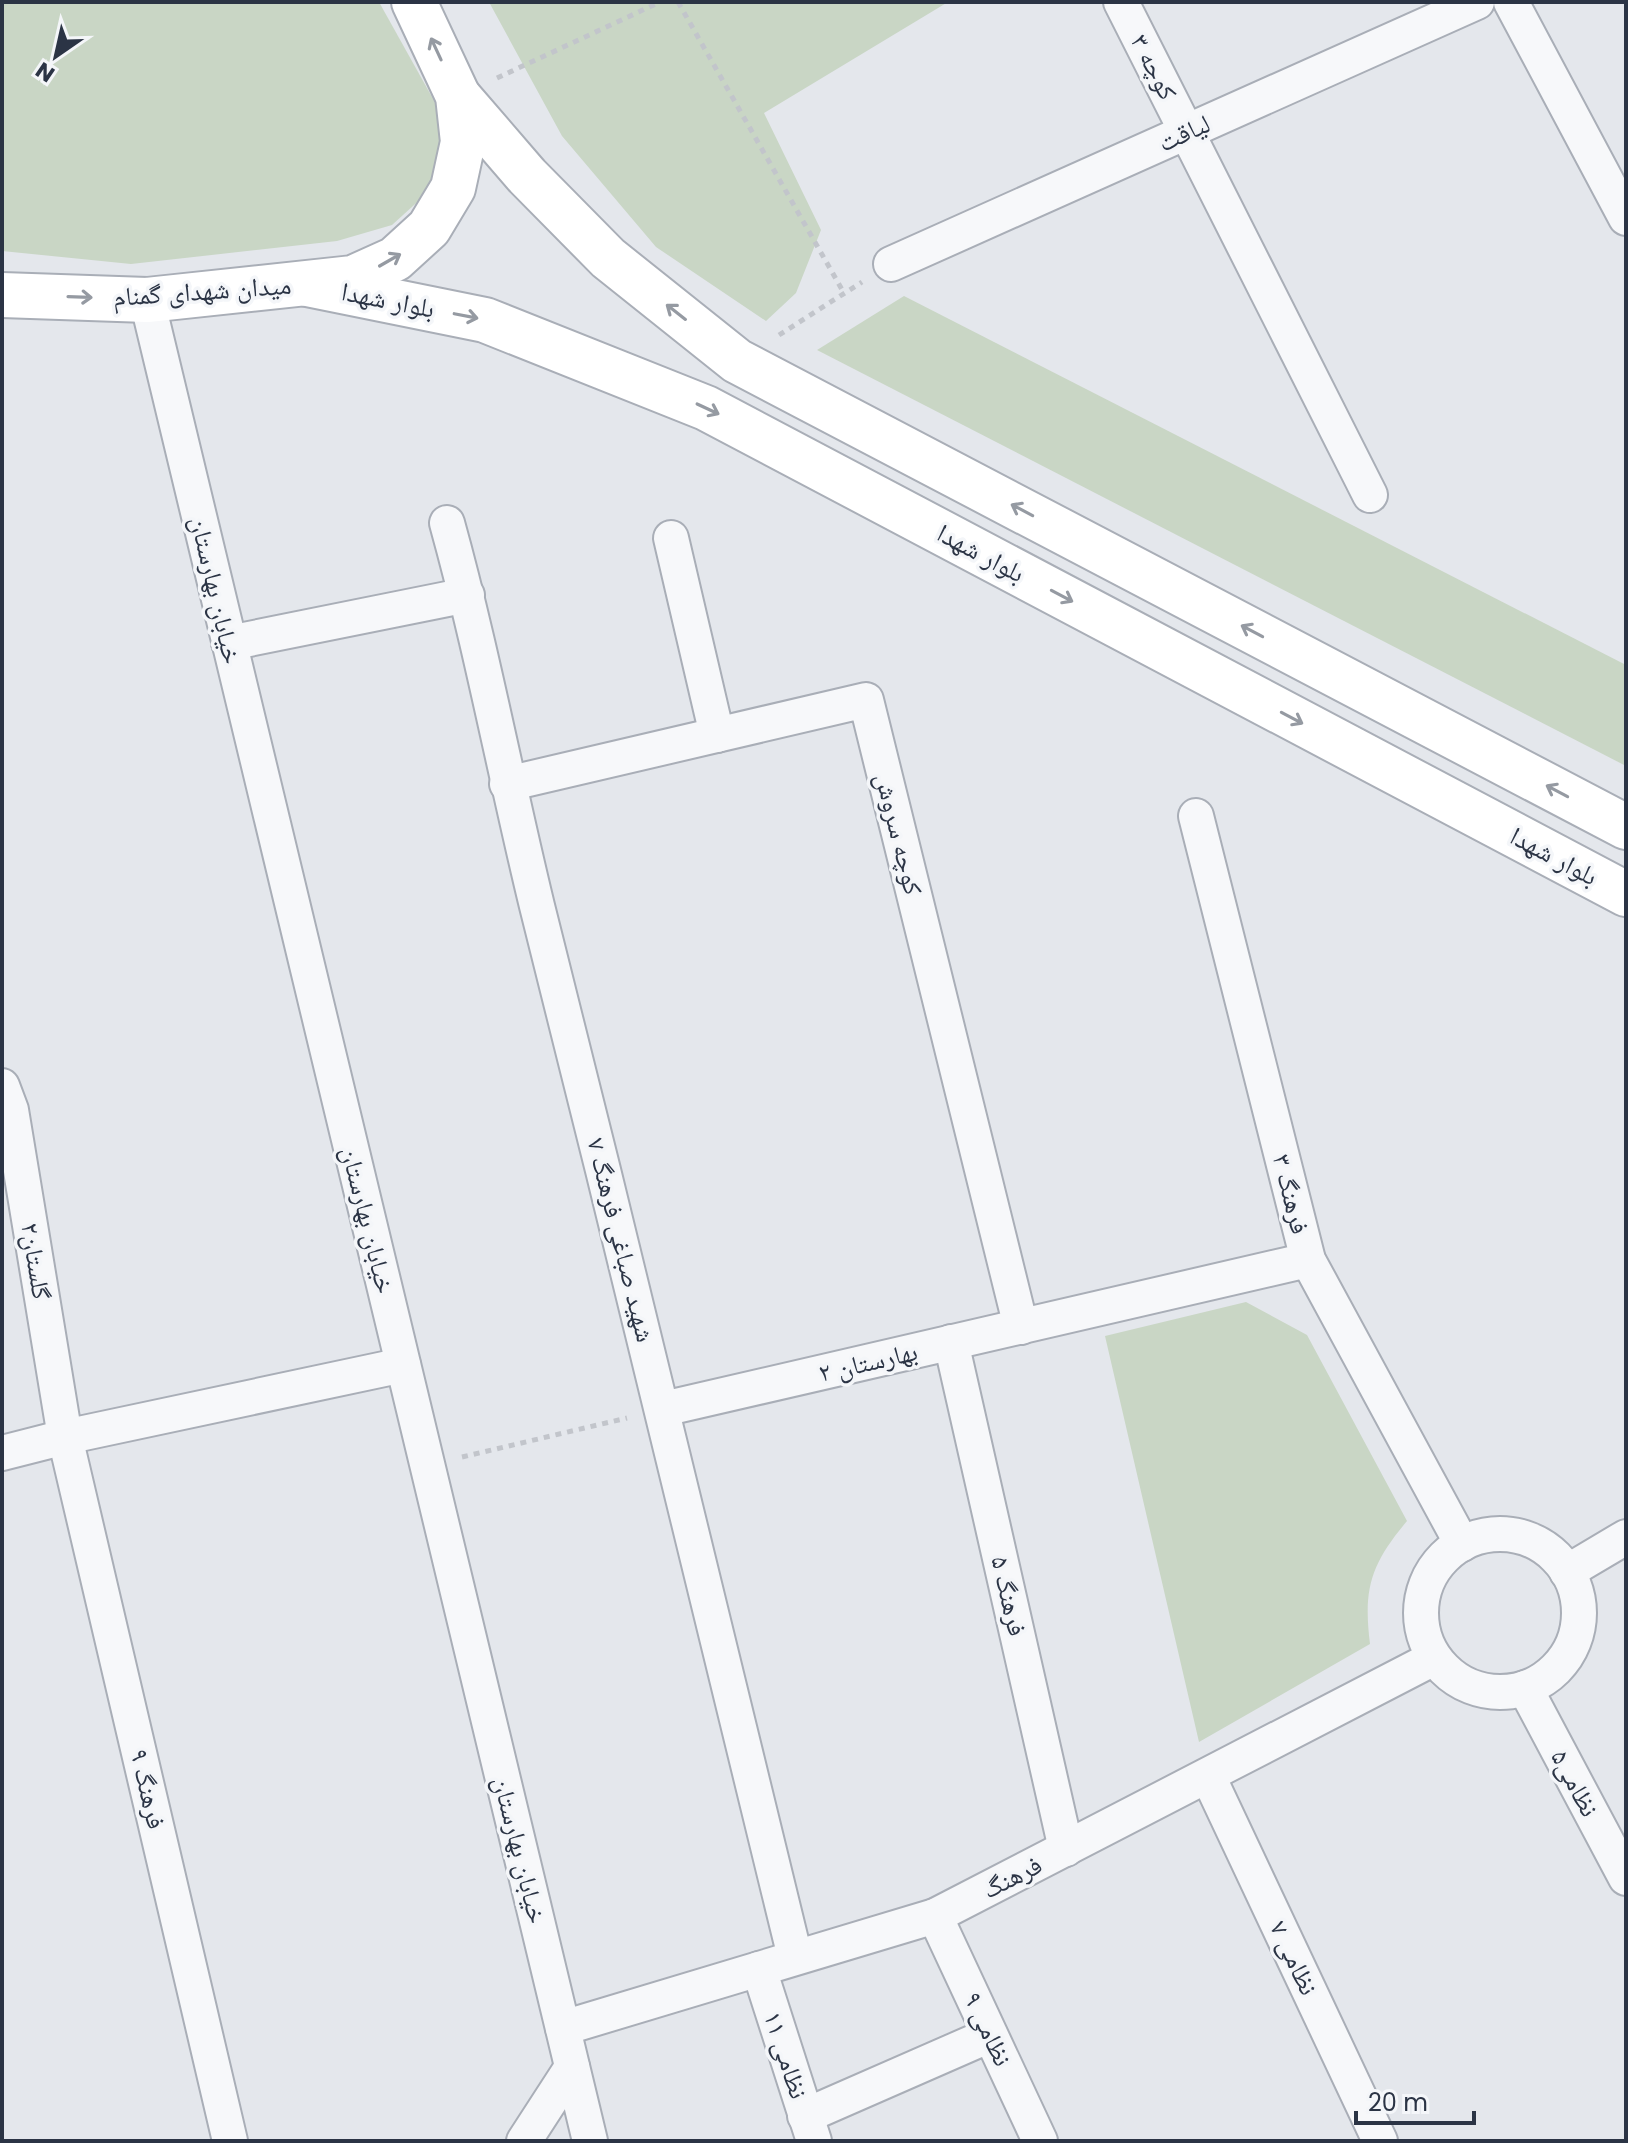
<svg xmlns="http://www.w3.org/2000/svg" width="1628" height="2143" font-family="Poppins,'Noto Naskh Arabic',sans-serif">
  <rect width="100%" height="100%" fill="#e4e7ec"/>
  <!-- green -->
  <g fill="#c9d6c5">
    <polygon points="2,2 379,2 437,106 442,153 424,196 392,225 337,241 131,264 2,251"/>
    <polygon points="489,2 948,2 764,113 821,230 796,293 766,321 656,247 562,136"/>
    <polygon points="904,296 1626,665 1626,766 817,350"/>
    <path d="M1246 1302 1307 1335 1407 1521C1371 1564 1363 1588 1370 1644L1199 1742 1105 1336Z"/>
  </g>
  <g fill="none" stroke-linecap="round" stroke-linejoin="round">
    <defs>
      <g id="minor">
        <polyline points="1121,2 1370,495"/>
        <polyline points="1511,2 1626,218"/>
        <polyline points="891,264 1477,2"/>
        <polyline points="147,300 590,2141"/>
        <path d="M447 523C482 649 506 779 537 906 625 1256 711 1607 795 1957"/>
        <polyline points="671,538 717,735"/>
        <polyline points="229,643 467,595"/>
        <polyline points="507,784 866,700 1021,1327"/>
        <polyline points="1196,816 1308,1260 1462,1544"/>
        <polyline points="2,1086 11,1110 65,1437 230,2141"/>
        <polyline points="951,1342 1066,1849"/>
        <polyline points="663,1409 1308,1260"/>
        <polyline points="2,1453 65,1437 403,1365"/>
        <circle cx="1500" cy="1613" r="79"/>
        <polyline points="1567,1572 1626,1537"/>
        <polyline points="1525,1688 1626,1878"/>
        <polyline points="1208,1776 1380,2141"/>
        <polyline points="935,1916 1040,2141"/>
        <polyline points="759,1969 814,2141"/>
        <polyline points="563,2028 935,1916 1434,1658"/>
        <polyline points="805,2116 990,2035"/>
        <polyline points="524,2141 572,2067"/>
      </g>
      <g id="secondary">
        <polyline points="458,96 527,176 608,258 737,361 1626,827"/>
        <polyline points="307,284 485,320 706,408 1626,894"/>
        <polyline points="2,295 147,300 353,278 395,259 429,228 453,188 463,142 458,96 414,2"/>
      </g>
    </defs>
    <!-- minor casing -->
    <use href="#minor" stroke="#a9aeb7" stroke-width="38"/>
    <!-- secondary casing -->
    <use href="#secondary" stroke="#a9aeb7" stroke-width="48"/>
    <!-- path -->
    <g stroke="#c2c5cb" stroke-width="5" stroke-dasharray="6 6" stroke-linecap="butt">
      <polyline points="678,2 844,293"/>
      <polyline points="497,78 660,2"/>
      <polyline points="779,335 862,282"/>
      <polyline points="462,1457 627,1418"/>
    </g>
    <!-- minor -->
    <use href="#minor" stroke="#f7f8fa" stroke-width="34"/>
    <!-- secondary -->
    <use href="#secondary" stroke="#fff" stroke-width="44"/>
  </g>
  <!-- one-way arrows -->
  <defs><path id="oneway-shaft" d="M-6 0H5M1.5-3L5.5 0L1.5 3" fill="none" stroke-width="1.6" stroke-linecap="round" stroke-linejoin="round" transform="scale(2)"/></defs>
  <g stroke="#959aa2">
    <use href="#oneway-shaft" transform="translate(436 49) rotate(-115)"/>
    <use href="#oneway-shaft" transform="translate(390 260) rotate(-30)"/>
    <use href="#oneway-shaft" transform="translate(80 297) rotate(2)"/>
    <use href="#oneway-shaft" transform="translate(676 312) rotate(-142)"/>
    <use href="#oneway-shaft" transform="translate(466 316) rotate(11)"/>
    <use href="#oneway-shaft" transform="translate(708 409) rotate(25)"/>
    <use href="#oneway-shaft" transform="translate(1022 510) rotate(-152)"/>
    <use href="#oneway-shaft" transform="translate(1062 596) rotate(28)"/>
    <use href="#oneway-shaft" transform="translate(1252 631) rotate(-152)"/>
    <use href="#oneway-shaft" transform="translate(1292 718) rotate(28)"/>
    <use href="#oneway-shaft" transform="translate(1557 791) rotate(-152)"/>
  </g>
  <g text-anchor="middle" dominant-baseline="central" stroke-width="7" stroke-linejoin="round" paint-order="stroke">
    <!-- street labels -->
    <g font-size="26" fill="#2b3445" stroke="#f4f6f9">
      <text transform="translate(1154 67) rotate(63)">کوچه ۳</text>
      <text transform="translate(1184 133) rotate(-24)">لیاقت</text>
      <text transform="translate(202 291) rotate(-4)">میدان شهدای گمنام</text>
      <text transform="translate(388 300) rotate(11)">بلوار شهدا</text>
      <text transform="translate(981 553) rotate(28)">بلوار شهدا</text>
      <text transform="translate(216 590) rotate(77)">خیابان بهارستان</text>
      <text transform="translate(899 834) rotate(76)">کوچه سروش</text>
      <text transform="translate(1554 856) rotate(28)">بلوار شهدا</text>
      <text transform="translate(1291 1194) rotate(76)">فرهنگ ۳</text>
      <text transform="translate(368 1220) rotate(76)">خیابان بهارستان</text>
      <text transform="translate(621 1240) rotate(76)">شهید صباغی فرهنگ ۷</text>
      <text transform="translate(36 1261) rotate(81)">گلستان۲</text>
      <text transform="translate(868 1362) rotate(-13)">بهارستان ۲</text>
      <text transform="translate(1009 1596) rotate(77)">فرهنگ ۵</text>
      <text transform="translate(1575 1783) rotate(62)">نظامی۵</text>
      <text transform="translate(148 1789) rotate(77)">فرهنگ ۹</text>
      <text transform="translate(520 1850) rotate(76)">خیابان بهارستان</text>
      <text transform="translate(1012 1877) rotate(-27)">فرهنگ</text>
      <text transform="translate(1294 1958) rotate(65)">نظامی ۷</text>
      <text transform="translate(988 2029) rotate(65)">نظامی ۹</text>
      <text transform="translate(786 2055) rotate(72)">نظامی ۱۱</text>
    </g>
  </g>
  <!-- border -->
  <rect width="1628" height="2143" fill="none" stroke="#2b3445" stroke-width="8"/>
  <!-- north arrow -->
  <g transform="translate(56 56) rotate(214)" stroke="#f4f6f9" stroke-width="6" paint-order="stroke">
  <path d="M0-6L14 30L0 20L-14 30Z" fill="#2b3445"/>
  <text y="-12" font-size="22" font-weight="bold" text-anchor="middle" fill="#2b3445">N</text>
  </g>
  <!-- scale -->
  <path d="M1356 2111v12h118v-12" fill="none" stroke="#2b3445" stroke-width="4"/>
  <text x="1368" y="2111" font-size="24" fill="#2b3445" stroke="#f4f6f9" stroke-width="6" paint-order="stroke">20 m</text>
</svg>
